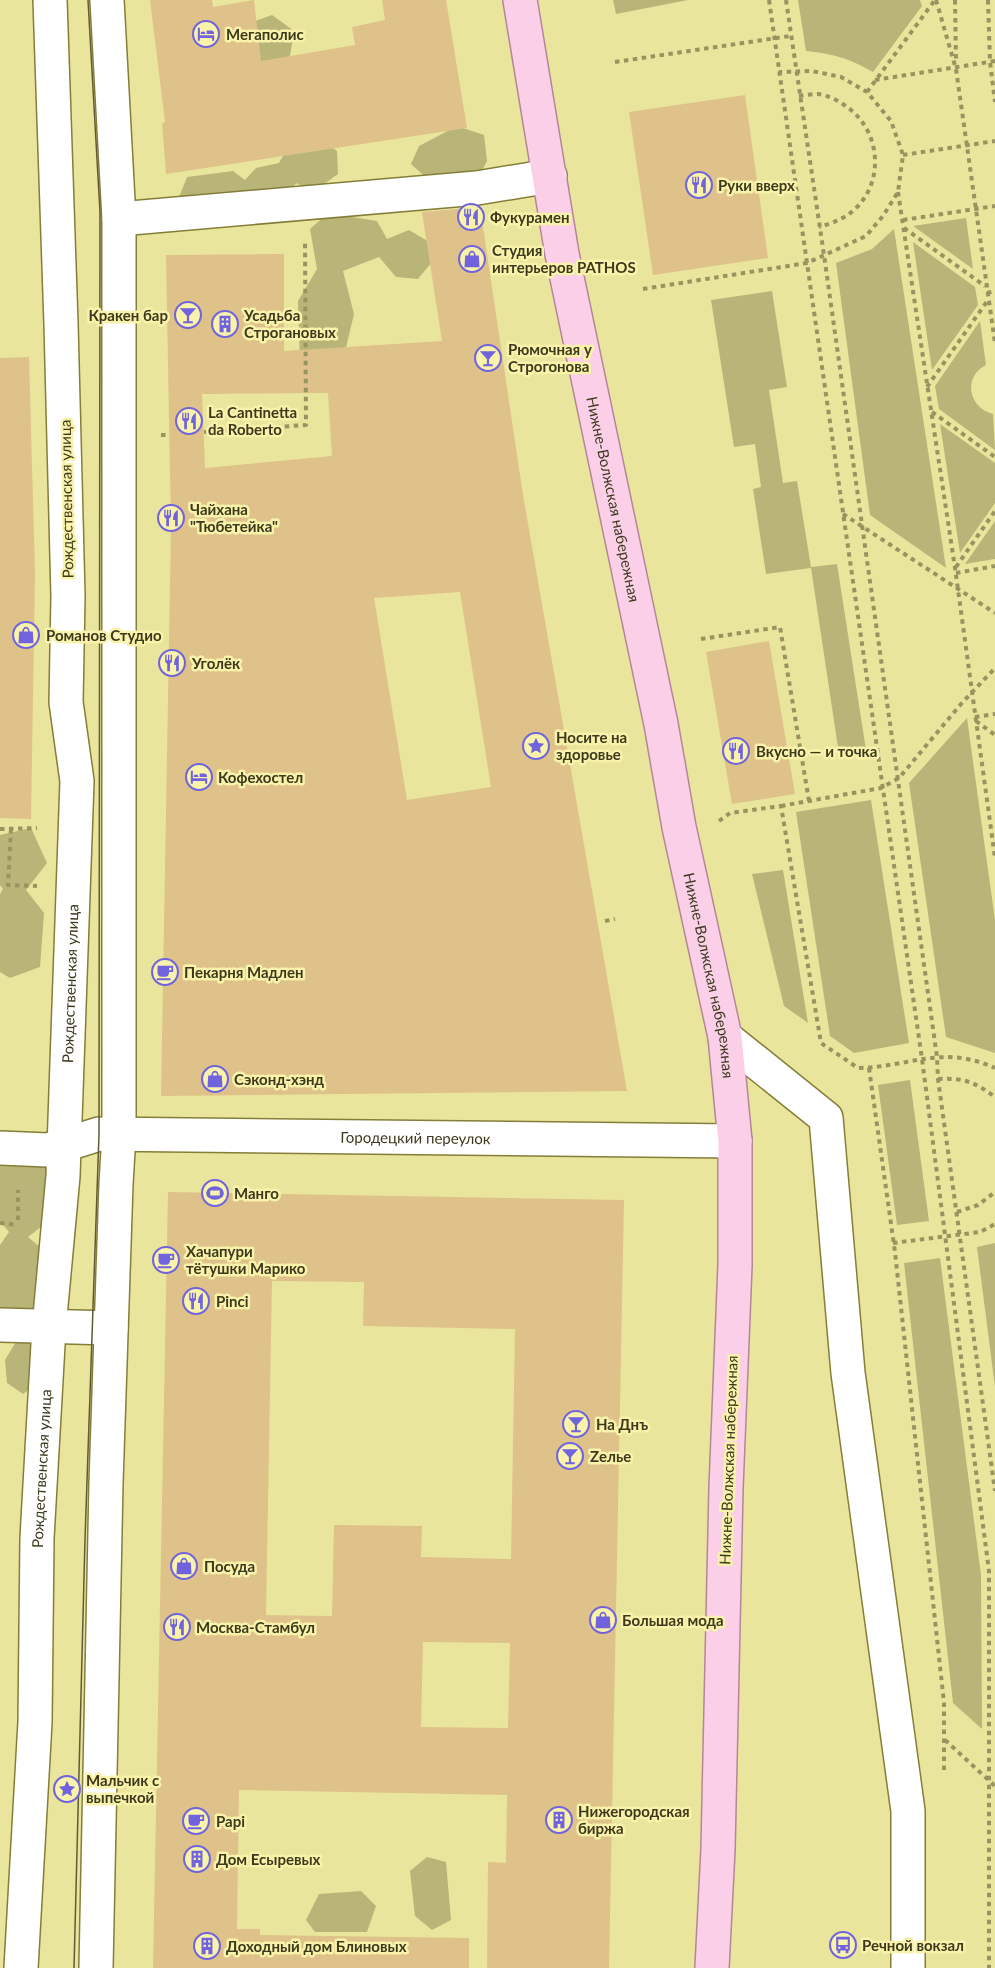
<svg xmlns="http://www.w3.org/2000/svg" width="995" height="1968" font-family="Lato,sans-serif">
  <rect width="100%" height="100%" fill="#eae59d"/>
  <!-- green -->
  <g fill="#b9b579">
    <polygon points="613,0 688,0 616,14"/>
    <path d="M798 0H920L922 6 873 72C848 58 834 54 806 51Z"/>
    <polygon points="272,15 294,31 289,62 256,71 247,24"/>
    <polygon points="457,126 484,135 487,161 478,179 433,184 411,164 419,146"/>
    <polygon points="322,140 337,151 338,174 313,192 296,183 286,198 177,202 187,177 233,171 245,180 256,168 279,163 290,143"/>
    <polygon points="328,213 377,221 387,239 409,230 431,243 432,262 418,279 396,277 379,257 343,271 354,314 344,356 300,364 298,301 317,269 310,229"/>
    <polygon points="966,218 973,269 913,226"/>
    <polygon points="894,229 946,568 870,515 836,263 872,249"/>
    <polygon points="913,242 975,287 978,305 932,370"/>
    <polygon points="772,291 787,387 769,390 783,483 797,481 811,567 837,564 866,750 839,754 811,568 766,574 753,489 761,487 755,444 734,447 711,300"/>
    <path d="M980 321 986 365C962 377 969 408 993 414L995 450 939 409 935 386Z"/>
    <polygon points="940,424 995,463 995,503 960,553"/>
    <polygon points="995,521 995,559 965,564"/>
    <polygon points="967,718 995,920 995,1053 946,1037 909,783"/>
    <polygon points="871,800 909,1043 854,1053 830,1036 796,812"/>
    <polygon points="31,828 47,863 26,890 44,913 40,967 10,978 0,972 0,894 3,889 0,885 0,835"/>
    <polygon points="783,870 808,1023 784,1006 752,874"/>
    <polygon points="910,1080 929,1221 897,1225 878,1085"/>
    <polygon points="60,1148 55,1216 28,1237 47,1253 45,1378 23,1394 7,1383 5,1360 17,1340 0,1318 0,1245 9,1232 0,1221 0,1159"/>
    <polygon points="995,1243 995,1387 977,1247"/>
    <polygon points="940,1258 981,1575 982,1729 953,1703 904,1263"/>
    <polygon points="427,1857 446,1862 451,1920 432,1930 415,1916 410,1871"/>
    <polygon points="361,1891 376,1906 367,1932 315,1932 306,1920 319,1894"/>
  </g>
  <!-- building -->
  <g fill="#dec289" fill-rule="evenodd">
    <polygon points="150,0 212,0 213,7 254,0 261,61 355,45 352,27 385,20 382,0 446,0 467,128 166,174 162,123 165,122"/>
    <polygon points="745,95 768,258 653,275 629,112"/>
    <path d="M480 207 523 495 627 1091 161 1096 171 527 166 255 284 254V351L442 341 422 212ZM328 393 332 456 205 468 202 394ZM460 592 491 787 407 800 374 598Z"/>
    <polygon points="29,357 35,572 31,819 0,818 0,358"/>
    <polygon points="769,641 795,794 732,804 706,652"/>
    <path d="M168 1192 624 1200 609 1968H487L488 1862 506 1863 507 1795 239 1790 237 1929H260V1935L469 1938V1968H153ZM272 1281 364 1282 363 1326 515 1329 511 1559 421 1557 422 1526 334 1525 332 1616 266 1615ZM423 1642 510 1643 508 1728 421 1727Z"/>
  </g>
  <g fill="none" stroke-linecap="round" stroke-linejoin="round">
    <defs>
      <g id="minor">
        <polyline points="119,219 477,188 550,176"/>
        <polyline points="725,1037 826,1118 848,1373 908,1811 908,1968"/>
        <path id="s1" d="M0 1148 48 1150 99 1134 735 1141"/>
        <polyline points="0,1325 111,1328"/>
        <path id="s2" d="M21 1968 35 1722 37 1538 49 1327 63 1176 77 781 66 702 68 596 61 324 50 0"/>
        <polyline points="96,1968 106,1483 116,1184 119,1134 119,219 107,0"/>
      </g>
      <g id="major">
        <path id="s3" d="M520 0 562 254 661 724 679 827 725 1037 735 1141V1265L726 1488 718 1849 712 1968"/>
      </g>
    </defs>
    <!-- minor casing -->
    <use href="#minor" stroke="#847e38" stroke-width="36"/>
    <!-- major casing -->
    <use href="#major" stroke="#b58696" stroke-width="36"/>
    <!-- path -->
    <g stroke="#989460" stroke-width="4" stroke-dasharray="4.5 4.5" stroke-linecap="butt">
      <polyline points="769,0 922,1059 989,1571 989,1968"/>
      <polyline points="786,0 824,255 937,1057 938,1079 995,1491"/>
      <polyline points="936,0 956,69 995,343"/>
      <polyline points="955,0 956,62"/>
      <polyline points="988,0 990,62 995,102"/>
      <polyline points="615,62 790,36"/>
      <polyline points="875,80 995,61"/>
      <polyline points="867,92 935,0"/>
      <path d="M799 96C805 95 812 94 818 94 828 95 839 101 847 107 880 130 885 180 856 208 845 219 832 223 819 227"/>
      <polyline points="903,155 995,141"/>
      <polyline points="898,192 955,568 995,858"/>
      <polyline points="903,220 995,206"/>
      <polyline points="904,228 985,286"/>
      <polyline points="643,289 807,263 866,236 883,216 898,192 903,155 891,121 867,92 841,77 812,71 779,72"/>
      <polyline points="987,293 995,291"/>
      <polyline points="927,387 988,300"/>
      <polyline points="932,412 995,457"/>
      <polyline points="204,432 306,425 305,241"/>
      <polyline points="161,435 169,435"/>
      <polyline points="843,514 995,613"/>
      <polyline points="956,567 995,511"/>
      <polyline points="956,573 995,566"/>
      <polyline points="701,639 780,627 809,801"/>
      <polyline points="975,717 995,714"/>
      <polyline points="976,721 995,735"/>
      <polyline points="781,806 881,788 899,778 961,704 995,668"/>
      <path d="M719 821 730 813 781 806 821 1043 858 1068C910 1067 942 1044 995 1068"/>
      <polyline points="0,829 37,828"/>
      <polyline points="11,829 8,885 37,886"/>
      <polyline points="605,921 615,919"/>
      <polyline points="869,1068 895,1252 944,1703 944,1773"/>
      <path d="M938 1079C964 1078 973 1081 995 1097"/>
      <polyline points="957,1212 978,1205 995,1192"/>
      <polyline points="18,1220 18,1190"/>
      <polyline points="0,1223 18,1225"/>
      <polyline points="893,1243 980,1232 995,1224"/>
      <polyline points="945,1740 995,1786"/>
    </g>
    <!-- minor -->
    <use href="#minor" stroke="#fff" stroke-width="33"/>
    <!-- major -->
    <use href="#major" stroke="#facfe7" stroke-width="33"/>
    <!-- tram -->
    <polyline stroke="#5f5b36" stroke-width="1.5" points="74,1968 85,1539 99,1134 100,212 88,0"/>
  </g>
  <!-- icons -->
  <defs>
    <symbol id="hotel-ring" viewBox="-11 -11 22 22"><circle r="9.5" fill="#f8f2aa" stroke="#7163de" stroke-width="1.5"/><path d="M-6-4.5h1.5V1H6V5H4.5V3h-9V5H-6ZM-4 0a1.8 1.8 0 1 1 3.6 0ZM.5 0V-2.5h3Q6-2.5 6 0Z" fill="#7163de"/></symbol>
    <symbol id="restaurant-ring" viewBox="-11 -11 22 22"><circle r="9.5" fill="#f8f2aa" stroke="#7163de" stroke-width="1.5"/><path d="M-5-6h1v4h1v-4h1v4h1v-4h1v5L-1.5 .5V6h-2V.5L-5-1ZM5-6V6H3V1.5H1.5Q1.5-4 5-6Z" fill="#7163de"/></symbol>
    <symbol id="shop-ring" viewBox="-11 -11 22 22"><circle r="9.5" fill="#f8f2aa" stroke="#7163de" stroke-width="1.5"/><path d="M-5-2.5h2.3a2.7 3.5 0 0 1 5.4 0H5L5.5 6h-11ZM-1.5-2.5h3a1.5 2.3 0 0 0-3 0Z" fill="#7163de"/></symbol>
    <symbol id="bar-ring" viewBox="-11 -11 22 22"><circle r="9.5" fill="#f8f2aa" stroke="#7163de" stroke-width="1.5"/><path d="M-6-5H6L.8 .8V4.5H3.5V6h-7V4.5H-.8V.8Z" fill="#7163de"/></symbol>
    <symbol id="building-ring" viewBox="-11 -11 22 22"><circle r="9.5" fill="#f8f2aa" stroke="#7163de" stroke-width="1.5"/><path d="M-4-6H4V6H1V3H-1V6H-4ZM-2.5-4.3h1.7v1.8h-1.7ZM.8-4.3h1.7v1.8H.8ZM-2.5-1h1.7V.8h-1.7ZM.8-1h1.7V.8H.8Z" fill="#7163de"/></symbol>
    <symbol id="sight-ring" viewBox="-11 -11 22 22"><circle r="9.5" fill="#f8f2aa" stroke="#7163de" stroke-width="1.5"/><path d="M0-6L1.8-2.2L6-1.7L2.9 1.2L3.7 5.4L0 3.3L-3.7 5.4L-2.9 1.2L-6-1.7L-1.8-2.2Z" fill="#7163de"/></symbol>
    <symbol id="cafe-ring" viewBox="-11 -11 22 22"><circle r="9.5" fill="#f8f2aa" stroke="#7163de" stroke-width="1.5"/><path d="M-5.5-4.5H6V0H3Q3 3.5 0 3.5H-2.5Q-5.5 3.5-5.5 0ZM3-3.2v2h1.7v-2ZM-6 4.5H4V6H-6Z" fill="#7163de"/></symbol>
    <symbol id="stadium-ring" viewBox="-11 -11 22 22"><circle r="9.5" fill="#f8f2aa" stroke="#7163de" stroke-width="1.5"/><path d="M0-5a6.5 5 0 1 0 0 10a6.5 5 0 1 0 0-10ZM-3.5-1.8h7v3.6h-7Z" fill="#7163de"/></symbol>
    <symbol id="bus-ring" viewBox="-11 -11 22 22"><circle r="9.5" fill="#f8f2aa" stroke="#7163de" stroke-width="1.5"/><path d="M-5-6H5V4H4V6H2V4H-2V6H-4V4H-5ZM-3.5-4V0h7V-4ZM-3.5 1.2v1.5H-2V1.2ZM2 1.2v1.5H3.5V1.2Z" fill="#7163de"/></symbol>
  </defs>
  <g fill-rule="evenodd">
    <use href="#hotel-ring" x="191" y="19" width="30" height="30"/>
    <use href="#restaurant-ring" x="684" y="170" width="30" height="30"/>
    <use href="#restaurant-ring" x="456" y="202" width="30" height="30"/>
    <use href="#shop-ring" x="457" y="244" width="30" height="30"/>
    <use href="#bar-ring" x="173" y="300" width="30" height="30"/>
    <use href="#building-ring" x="210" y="309" width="30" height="30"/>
    <use href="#bar-ring" x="473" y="343" width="30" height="30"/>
    <use href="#restaurant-ring" x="174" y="406" width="30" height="30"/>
    <use href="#restaurant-ring" x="156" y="503" width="30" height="30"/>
    <use href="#shop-ring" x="11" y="620" width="30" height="30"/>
    <use href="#restaurant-ring" x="157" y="648" width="30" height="30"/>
    <use href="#sight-ring" x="521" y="731" width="30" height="30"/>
    <use href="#restaurant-ring" x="721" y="736" width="30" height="30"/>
    <use href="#hotel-ring" x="184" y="762" width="30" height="30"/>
    <use href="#cafe-ring" x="150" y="957" width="30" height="30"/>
    <use href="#shop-ring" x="200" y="1064" width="30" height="30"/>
    <use href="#stadium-ring" x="200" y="1178" width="30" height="30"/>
    <use href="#cafe-ring" x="151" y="1245" width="30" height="30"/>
    <use href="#restaurant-ring" x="181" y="1286" width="30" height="30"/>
    <use href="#bar-ring" x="561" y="1409" width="30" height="30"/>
    <use href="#bar-ring" x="555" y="1441" width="30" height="30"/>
    <use href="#shop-ring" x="169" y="1551" width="30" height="30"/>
    <use href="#shop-ring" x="588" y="1605" width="30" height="30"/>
    <use href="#restaurant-ring" x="162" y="1612" width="30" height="30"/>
    <use href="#sight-ring" x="52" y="1774" width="30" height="30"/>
    <use href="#building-ring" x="544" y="1805" width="30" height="30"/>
    <use href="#cafe-ring" x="181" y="1806" width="30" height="30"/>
    <use href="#building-ring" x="182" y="1844" width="30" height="30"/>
    <use href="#bus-ring" x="828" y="1930" width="30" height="30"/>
    <use href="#building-ring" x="192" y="1931" width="30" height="30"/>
  </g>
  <g text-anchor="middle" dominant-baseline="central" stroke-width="5" stroke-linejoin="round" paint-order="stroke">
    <!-- poi labels -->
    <g font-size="15" font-weight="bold" fill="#3c391c" stroke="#f8f2aa" text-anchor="start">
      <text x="226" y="34">Мегаполис</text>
      <text x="718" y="185">Руки вверх</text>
      <text x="490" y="217">Фукурамен</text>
      <text x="492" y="250">Студия<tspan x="492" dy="17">интерьеров PATHOS</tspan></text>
      <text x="168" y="315" text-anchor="end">Кракен бар</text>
      <text x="244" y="315">Усадьба<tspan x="244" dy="17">Строгановых</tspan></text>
      <text x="508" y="349">Рюмочная у<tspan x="508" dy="17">Строгонова</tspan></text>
      <text x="208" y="412">La Cantinetta<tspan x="208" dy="17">da Roberto</tspan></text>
      <text x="190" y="509">Чайхана<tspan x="190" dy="17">"Тюбетейка"</tspan></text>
      <text x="46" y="635">Романов Студио</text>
      <text x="192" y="663">Уголёк</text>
      <text x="556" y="737">Носите на<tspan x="556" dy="17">здоровье</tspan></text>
      <text x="756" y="751">Вкусно — и точка</text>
      <text x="218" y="777">Кофехостел</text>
      <text x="184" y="972">Пекарня Мадлен</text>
      <text x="234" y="1079">Сэконд-хэнд</text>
      <text x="234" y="1193">Манго</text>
      <text x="186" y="1251">Хачапури<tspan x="186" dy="17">тётушки Марико</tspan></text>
      <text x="216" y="1301">Pinci</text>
      <text x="596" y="1424">На Днъ</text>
      <text x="590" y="1456">Zелье</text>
      <text x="204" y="1566">Посуда</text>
      <text x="622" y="1620">Большая мода</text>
      <text x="196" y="1627">Москва-Стамбул</text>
      <text x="86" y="1780">Мальчик с<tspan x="86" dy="17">выпечкой</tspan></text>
      <text x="578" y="1811">Нижегородская<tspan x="578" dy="17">биржа</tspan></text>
      <text x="216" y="1821">Papi</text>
      <text x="216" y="1859">Дом Есыревых</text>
      <text x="862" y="1945">Речной вокзал</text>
      <text x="226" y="1946">Доходный дом Блиновых</text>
    </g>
    <!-- street labels -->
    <g font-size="15" fill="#3c391c" stroke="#f8f2aa">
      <text transform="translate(66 499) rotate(-91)">Рождественская улица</text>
      <text stroke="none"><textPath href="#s3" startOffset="508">Нижне-Волжская набережная</textPath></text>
      <text stroke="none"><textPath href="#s3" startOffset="994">Нижне-Волжская набережная</textPath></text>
      <text stroke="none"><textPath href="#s2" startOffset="986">Рождественская улица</textPath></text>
      <text stroke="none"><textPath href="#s1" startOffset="418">Городецкий переулок</textPath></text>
      <text transform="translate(728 1460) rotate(-88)">Нижне-Волжская набережная</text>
      <text stroke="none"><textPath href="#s2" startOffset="500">Рождественская улица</textPath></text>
    </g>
  </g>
</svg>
